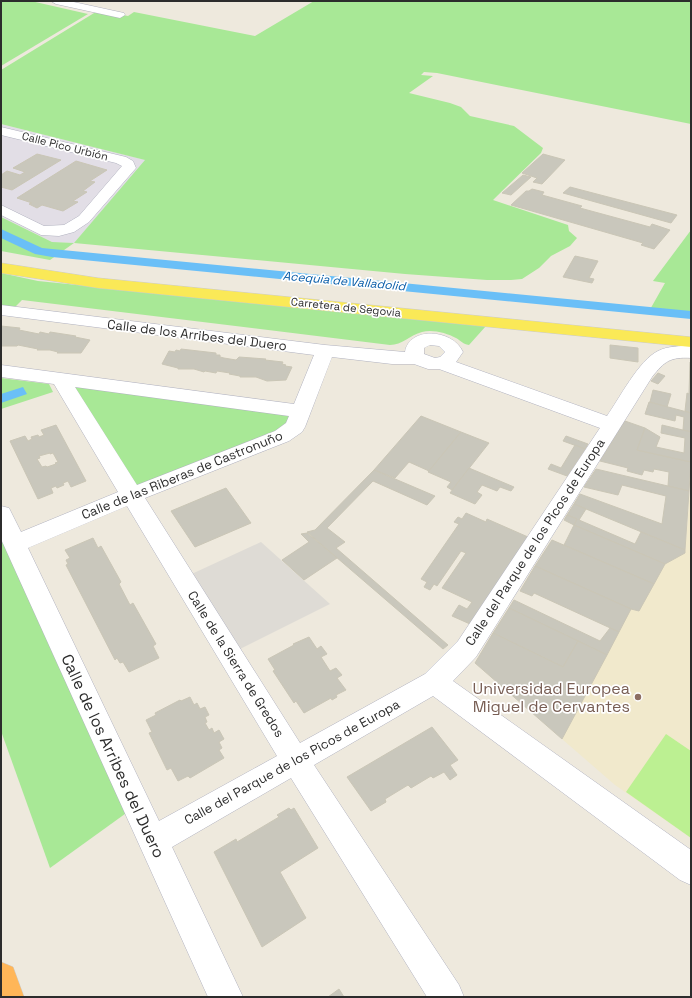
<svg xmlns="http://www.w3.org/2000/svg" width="692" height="998" font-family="'Space Grotesk',sans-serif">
  <rect width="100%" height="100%" fill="#eee9dd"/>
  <!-- industrial -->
  <polygon fill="#e2dee6" points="1,124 146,160 74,243 52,242 1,217"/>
  <!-- education -->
  <polygon fill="#f1e9cc" points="691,479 691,838 615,785 562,739 631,609 639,611 665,564 685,553"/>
  <!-- green -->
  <g fill="#a8e896">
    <polygon points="1,1 31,1 88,14 1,66"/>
    <polygon points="314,1 691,1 691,124 437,73 424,72 421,75 433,76 409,93 450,103 461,107 470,116 514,126 543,148 541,153 493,200 568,225 569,231 577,238 570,246 551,256 539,268 522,279 511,280 487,280 405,274 74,243 50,260 1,251 1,217 52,242 74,243 145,160 1,124 1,70 99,10 128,16 134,12 255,36"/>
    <polygon points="691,230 691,316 648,313 665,283 653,281"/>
    <path d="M1 273 38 281 486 326 469 345C463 344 461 341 456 338 447 333 432 329 422 332 410 335 402 345 390 345L22 300 11 311 1 310Z"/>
    <polygon points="1,378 49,384 53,392 1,409"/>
    <polygon points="60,379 301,411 295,427 132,495"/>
    <polygon points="1,514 136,806 50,868 1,731"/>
  </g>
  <!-- pitch -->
  <polygon fill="#bcf092" points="666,734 691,751 691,838 626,792"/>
  <!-- plaza -->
  <polygon fill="#dedbd5" points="261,542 330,604 230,654 183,578"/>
  <!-- water -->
  <polygon fill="#6abff7" points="23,387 27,394 1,403 1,394"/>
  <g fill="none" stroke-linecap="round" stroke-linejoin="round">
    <!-- canal -->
    <polygon fill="#6abff7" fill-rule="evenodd" points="1,229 42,248 52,249 691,311 691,319 52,257 35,254 1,238"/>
  </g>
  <!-- building -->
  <g fill="#c9c7bc" stroke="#cac6b6" fill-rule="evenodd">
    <polygon points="37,154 61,160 12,190 1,187 1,175 7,171 20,175 25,172 13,168"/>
    <polygon points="543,154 565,160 542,184 533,182 537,178 522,173"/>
    <polygon points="76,161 107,170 90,181 95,182 83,191 87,192 73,201 78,202 63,211 42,205 37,208 29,204 32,203 17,198"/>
    <polygon points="523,175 531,177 511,195 502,193"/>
    <polygon points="570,187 677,215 671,223 563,193"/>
    <polygon points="532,189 544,192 542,195 582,206 580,208 650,227 652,224 670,230 654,249 641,245 643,243 511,205 526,191 529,191"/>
    <polygon points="575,256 598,261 589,278 594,279 592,283 563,277"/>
    <polygon points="1,326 20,328 19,330 39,334 40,332 49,334 50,332 76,336 75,337 90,340 81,353 57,353 58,352 50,350 37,350 38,349 18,345 17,346 1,346"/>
    <polygon points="610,345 638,348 638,362 610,358"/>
    <polygon points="181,349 216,353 216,355 220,355 220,357 224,358 236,360 239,357 266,359 265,360 283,362 282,364 286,365 285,366 292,367 286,380 267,381 256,377 240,377 240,376 229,374 230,373 217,371 216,373 205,371 204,372 194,369 178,369 178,368 162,364 169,351 175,352 176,350 180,351"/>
    <polygon points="690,362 691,362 691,413 685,411 687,393 689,394"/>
    <polygon points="658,373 665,376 658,384 651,381"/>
    <polygon points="653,390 671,394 667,407 650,402"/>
    <polygon points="649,402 691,413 691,432 683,430 684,417 676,415 675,421 645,414"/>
    <polygon points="421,416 461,432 429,471 409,462 395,478 374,470"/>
    <polygon points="625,421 645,428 637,450 691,462 689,491 668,486 669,472 654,469 653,472 644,470 642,475 627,471 628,468 600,461"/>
    <path d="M56 425 86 481 71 487 68 481 63 483 64 485 57 488 56 486 51 488 53 493 38 499 10 441 25 436 28 441 32 439 31 437 38 435 39 437 44 435 41 430ZM50 453V454L53 453 58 462 55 463 56 464 47 467 46 466 42 467 37 459 40 458 39 456Z"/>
    <polygon points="662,425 691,432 691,462 637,450 645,428 660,437 656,447 684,453 685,438 661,433"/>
    <polygon points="461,432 489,443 452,490 447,487 451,482 428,472"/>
    <polygon points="566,436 588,444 585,449 563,441"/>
    <polygon points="575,445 585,449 567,476 548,469 551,464 561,468"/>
    <polygon points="469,468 514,487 511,491 500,487 497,491 482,485 477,492 482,495 475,504 450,493"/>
    <polygon points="596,469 689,491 685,550 574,504 580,494 662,524 666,496 622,485 618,495 584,487"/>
    <polygon points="374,470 435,496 427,505 373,481 327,528 345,542 336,548 448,645 443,649 307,532 315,530"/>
    <polygon points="226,488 251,523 195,547 171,511"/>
    <polygon points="574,504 586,509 579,520 635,544 641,532 685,550 685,553 665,564 574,525 577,519 567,515"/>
    <polygon points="466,513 486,522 487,519 528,537 477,618 470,624 452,616 459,605 467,609 472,602 442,588 466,553 461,551 437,586 434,584 430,590 424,587 427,582 421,579 459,524 454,522 458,517 462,519"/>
    <polygon points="567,515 577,519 574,525 564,520"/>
    <polygon points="574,525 665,564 654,584 564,545"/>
    <polygon points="307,533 337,558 304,580 282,560 309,542 301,534"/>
    <polygon points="93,538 98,548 101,546 121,582 119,584 130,605 133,603 156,644 153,646 159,658 129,672 123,662 120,663 117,658 115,660 66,565 68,564 66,560 70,558 65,550"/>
    <polygon points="552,540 654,584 639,611 631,609 535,566"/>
    <polygon points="535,566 631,609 619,632 534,593 532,596 520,591"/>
    <polygon points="514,600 600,641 610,628 619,632 607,655 509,608"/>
    <polygon points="509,608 578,641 563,667 493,633"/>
    <polygon points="493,633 563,667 578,641 607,655 562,739 475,663"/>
    <polygon points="309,637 317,649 321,646 327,654 321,657 330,671 336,668 342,675 337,678 346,690 336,695 337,697 332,700 331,698 304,713 296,701 294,703 273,671 275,670 268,659 294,645 293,644"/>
    <polygon points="190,697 194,705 197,703 200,709 205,707 209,715 205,717 207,722 205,723 209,730 212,728 214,733 219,730 224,739 219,742 222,748 219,750 224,758 190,778 188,776 178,781 171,768 167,770 149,733 152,732 146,720 156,715 155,713 180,700 181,701"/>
    <polygon points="432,727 458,760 450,765 457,775 450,780 444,772 433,778 431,776 411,788 408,785 385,799 386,802 371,811 347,777"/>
    <polygon points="289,808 291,810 294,808 318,848 280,872 306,918 262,947 214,852 236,839 237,842 279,817 277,815"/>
    <polygon points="339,989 344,997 328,997"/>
  </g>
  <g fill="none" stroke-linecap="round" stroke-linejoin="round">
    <defs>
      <g id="minor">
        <polygon points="51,1 69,1 124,13 125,15 120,18 56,4"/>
        <polygon points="1,127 126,157 133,161 136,168 89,222 74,232 59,236 41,235 1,215 1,205 44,226 64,225 79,216 122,166 116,163 1,135"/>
        <path d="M1 305 325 345 405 352C409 326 453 329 463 352L456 362 607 416C619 399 639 360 658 351 668 346 680 346 691 346V358C670 357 665 361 652 377L476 657 453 681 691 850V885L680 880 433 696 314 765 459 985 464 997H427L291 778 172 847 243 997H208L1 539V506L9 508 21 532 118 492 54 384 1 377V365L294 404 314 355 1 315ZM430 345 439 346 445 352 440 357 435 358 424 354V348ZM332 357 392 364H414L428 369H439L600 428 458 641 425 674 300 743 145 498 289 441 302 432 305 427ZM75 387 289 416 286 423 275 431 137 485ZM127 506 277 756 159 821 28 548Z"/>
      </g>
      <polygon id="major" points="1,263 98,278 691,337 691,347 98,288 1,273"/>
      <polygon id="highway" points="1,962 13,967 24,997 1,997"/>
    </defs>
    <!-- minor casing -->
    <use href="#minor" stroke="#b1b2c0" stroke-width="1"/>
    <!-- major casing -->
    <use href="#major" stroke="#ccc" stroke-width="1"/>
    <!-- highway casing -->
    <use href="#highway" stroke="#ccc" stroke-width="1"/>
    <!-- minor -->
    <use href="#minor" fill="#fff" fill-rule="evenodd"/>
    <!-- major -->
    <use href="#major" fill="#fae957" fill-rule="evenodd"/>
    <!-- highway -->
    <use href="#highway" fill="#ffb658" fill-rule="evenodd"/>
  </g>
  <!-- markers -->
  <circle fill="#8d6e63" stroke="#fff" stroke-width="1.5" cx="638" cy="697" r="4"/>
  <g text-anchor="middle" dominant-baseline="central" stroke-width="3.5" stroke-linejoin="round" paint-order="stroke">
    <!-- far-street labels -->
    <g font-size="11" fill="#2c2c2c" stroke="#fff">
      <text transform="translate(65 146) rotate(14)">Calle Pico Urbión</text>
      <text transform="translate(346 307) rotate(6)">Carretera de Segovia</text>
    </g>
    <!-- far-water labels -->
    <g font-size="12" font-style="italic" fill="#055aa7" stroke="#fff">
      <text transform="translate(344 281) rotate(5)">Acequia de Valladolid</text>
    </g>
    <!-- street labels -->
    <g font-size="13" fill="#2c2c2c" stroke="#fff">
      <text transform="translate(197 335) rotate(7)">Calle de los Arribes del Duero</text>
      <text transform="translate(182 475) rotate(-22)">Calle de las Riberas de Castronuño</text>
      <text transform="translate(535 542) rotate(-57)">Calle del Parque de los Picos de Europa</text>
      <text transform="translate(236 664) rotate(58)">Calle de la Sierra de Gredos</text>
      <text transform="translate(292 762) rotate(-29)">Calle del Parque de los Picos de Europa</text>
    </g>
    <!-- near-education labels -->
    <g font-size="16" fill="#785e54" stroke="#fff" text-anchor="end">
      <text x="630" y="688">Universidad Europea<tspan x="630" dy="18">Miguel de Cervantes</tspan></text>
    </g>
    <!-- near-street labels -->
    <g font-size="16" fill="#2c2c2c" stroke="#fff">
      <text transform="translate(113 756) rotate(65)">Calle de los Arribes del Duero</text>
    </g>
  </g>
  <!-- border -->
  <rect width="692" height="998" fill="none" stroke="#2c2c2c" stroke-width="4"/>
</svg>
